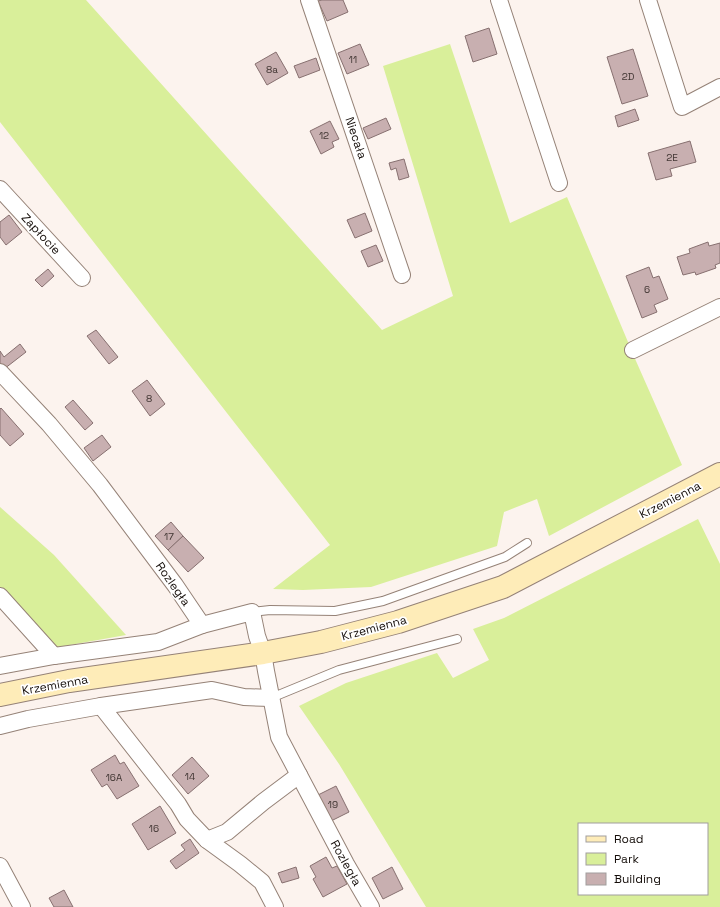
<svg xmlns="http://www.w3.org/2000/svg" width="720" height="907" font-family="'Space Grotesk',sans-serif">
  <rect width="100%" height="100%" fill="#fcf3ee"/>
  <!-- green -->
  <g fill="#d9ef9a" fill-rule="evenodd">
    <polygon points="0,0 86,0 382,330 453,296 383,66 450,44 510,223 567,197 636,361 682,465 549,536 537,499 504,512 497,546 371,587 303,590 273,589 330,545 0,122"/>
    <polygon points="0,507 54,555 126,635 53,648 0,590"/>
    <path d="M698 519 720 564V907H426L339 764 299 706 346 683 437 653 453 678 489 660 473 629 504 618ZM579 824H707V894H579Z"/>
  </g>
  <!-- building -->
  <g fill="#c8afb0" stroke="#877070">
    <polygon points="322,0 343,0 348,12 327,21 318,1"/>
    <polygon points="489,28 497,54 473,62 465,36"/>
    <polygon points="360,44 369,65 347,74 338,53"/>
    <polygon points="633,49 648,96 622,104 607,57"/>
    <polygon points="276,52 288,73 267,85 255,64"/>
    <polygon points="316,58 320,70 299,78 294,66"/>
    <polygon points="635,109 639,120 618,127 615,116"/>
    <polygon points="386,118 391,129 368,139 363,128"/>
    <polygon points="330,121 339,139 332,142 334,147 321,154 310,131"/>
    <polygon points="690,141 696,162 670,169 672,176 656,180 648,153"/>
    <polygon points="404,159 409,177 399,180 396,168 391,170 389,163"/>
    <polygon points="365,213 372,231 355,238 347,220"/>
    <polygon points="9,215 22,232 6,245 0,237 0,222"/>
    <polygon points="708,242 709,246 720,243 720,263 715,265 716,268 696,275 695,272 683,275 677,257 690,253 689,249"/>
    <polygon points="376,245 383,261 368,267 361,251"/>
    <polygon points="649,267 653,278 659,276 668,299 654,305 657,312 642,318 626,276"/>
    <polygon points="48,269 54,276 42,287 35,280"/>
    <polygon points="96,330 118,357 109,364 87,336"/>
    <polygon points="20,344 26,352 4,369 0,365 0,351 4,357"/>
    <polygon points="147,380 165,404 150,416 132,391"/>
    <polygon points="73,400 93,423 85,430 65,407"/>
    <polygon points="1,408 24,434 10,446 0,435 0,409"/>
    <polygon points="102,435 111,447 93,461 84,448"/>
    <polygon points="171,522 183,536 168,550 155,536"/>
    <polygon points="183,536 204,558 188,572 168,550"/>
    <polygon points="115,755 120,764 124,762 139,786 117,799 107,784 102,787 91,770"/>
    <polygon points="192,757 209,776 188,794 172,775"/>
    <polygon points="336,786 349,812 331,821 318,795"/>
    <polygon points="160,806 176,833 148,850 132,824"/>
    <polygon points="190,839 199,853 176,869 170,861 185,850 181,845"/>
    <polygon points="326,857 332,868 337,866 347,884 323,897 313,879 316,877 310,866"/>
    <polygon points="296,867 299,878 282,883 278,873"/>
    <polygon points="392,867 403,889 383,899 372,878"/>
    <polygon points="64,890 73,907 54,907 49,898"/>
  </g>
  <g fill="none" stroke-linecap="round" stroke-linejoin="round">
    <defs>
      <g id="service">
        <polyline points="252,612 270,610 335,611 383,601 505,557 527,543"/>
        <polyline points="271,698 339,670 457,639"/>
      </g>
      <g id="minor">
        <polyline points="309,0 402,275"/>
        <polyline points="499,0 559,183"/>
        <polyline points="648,0 682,107 720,87"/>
        <polyline points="0,189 82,278"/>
        <polyline points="633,350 720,307"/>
        <polyline points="0,372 49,424 100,485 175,585 202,625"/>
        <polyline points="0,596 54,656"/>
        <polyline points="0,666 54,656 158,642 202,625 252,612 257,636 263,653 266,671 279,737 346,864 371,907"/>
        <polyline points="101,706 178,804 187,819 207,840 240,864 262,882 275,907"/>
        <polyline points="0,726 28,719 101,706 212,690 244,697 271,698"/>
        <polyline points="207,840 227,832 263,802 299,775"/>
        <polyline points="0,866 22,907"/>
      </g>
      <polyline id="secondary" points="0,695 69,681 263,653 321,642 398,622 503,587 720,474"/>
    </defs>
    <!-- service casing -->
    <use href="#service" stroke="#958277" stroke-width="10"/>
    <!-- minor casing -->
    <use href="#minor" stroke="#958277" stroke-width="18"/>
    <!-- secondary casing -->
    <use href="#secondary" stroke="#958277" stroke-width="24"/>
    <!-- service -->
    <use href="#service" stroke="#fff" stroke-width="8"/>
    <!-- minor -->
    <use href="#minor" stroke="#fff" stroke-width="16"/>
    <!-- secondary -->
    <use href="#secondary" stroke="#feecb8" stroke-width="22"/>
  </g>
  <g text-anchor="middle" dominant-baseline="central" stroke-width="3.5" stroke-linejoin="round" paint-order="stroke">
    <!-- number labels -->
    <g font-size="10" fill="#413633">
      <text x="353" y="59">11</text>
      <text x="272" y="69">8a</text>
      <text x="628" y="76">2D</text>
      <text x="324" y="135">12</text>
      <text x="672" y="157">2E</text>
      <text x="647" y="289">6</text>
      <text x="149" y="398">8</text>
      <text x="169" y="536">17</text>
      <text x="190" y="776">14</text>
      <text x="114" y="777">16A</text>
      <text x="333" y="804">19</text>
      <text x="154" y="828">16</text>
    </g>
    <!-- street labels -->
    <g font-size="12" fill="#140d09" stroke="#fff">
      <text transform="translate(356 138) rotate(71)">Niecała</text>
      <text transform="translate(41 234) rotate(47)">Zapłocie</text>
      <text transform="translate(670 500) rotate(-27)">Krzemienna</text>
      <text transform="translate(173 584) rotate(55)">Rozległa</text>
      <text transform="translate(374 628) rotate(-15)">Krzemienna</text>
      <text transform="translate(55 685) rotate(-10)">Krzemienna</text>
      <text transform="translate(346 863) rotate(61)">Rozległa</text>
    </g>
  </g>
  <!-- legend -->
  <rect x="578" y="823" width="130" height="72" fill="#ffffff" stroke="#a19e9d"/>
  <rect x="586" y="836" width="20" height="6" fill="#feecb8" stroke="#a19e9d"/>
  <text x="614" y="843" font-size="12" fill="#140d09">Road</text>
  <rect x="586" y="853" width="20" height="12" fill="#d9ef9a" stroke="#a19e9d"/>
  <text x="614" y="863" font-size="12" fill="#140d09">Park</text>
  <rect x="586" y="873" width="20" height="12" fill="#c8afb0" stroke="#a19e9d"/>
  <text x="614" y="883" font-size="12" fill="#140d09">Building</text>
</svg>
